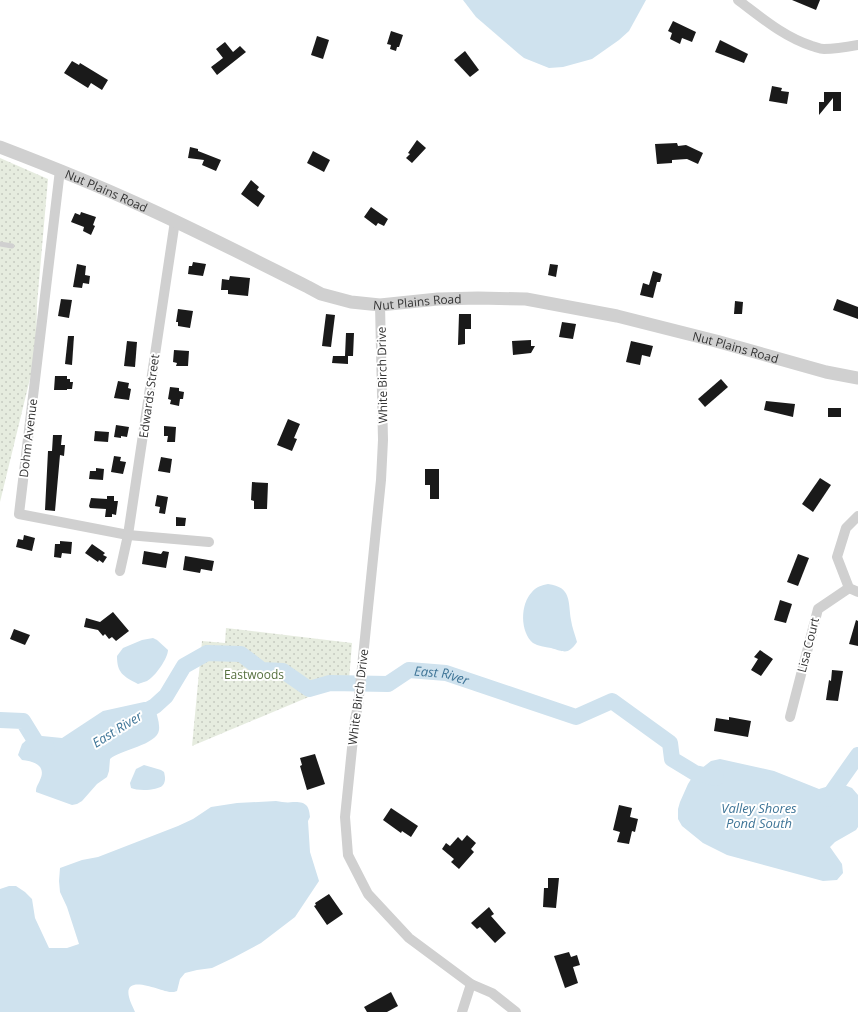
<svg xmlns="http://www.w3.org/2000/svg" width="858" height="1012" font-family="'Open Sans',sans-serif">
  <defs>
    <pattern id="park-dots" width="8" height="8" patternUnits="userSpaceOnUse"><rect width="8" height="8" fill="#e6ecdf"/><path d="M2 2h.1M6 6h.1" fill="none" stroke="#c6cbc0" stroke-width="1.8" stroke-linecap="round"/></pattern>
  </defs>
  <rect width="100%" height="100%" fill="#fff"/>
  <!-- park -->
  <g fill="url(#park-dots)">
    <polygon points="0,158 48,179 37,304 36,354 0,502"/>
    <polygon points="226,628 352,643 349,680 192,746 202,641 225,643"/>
  </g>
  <!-- water -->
  <g fill="#cfe2ee">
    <polygon points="463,0 646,0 629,31 619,40 592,59 563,67 549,68 524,58 519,54 476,17"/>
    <path d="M548 584C572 587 568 602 571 620 572 627 575 635 577 642 568 655 565 652 551 648 545 647 538 646 533 643 520 632 520 604 532 592 536 587 542 585 548 584Z"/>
    <path d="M153 638 157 640 168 650C168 658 155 677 147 681 144 682 141 683 138 684 123 676 117 673 117 656L123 648 142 640Z"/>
    <path d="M144 702H150L155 706C156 714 160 722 159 730 157 745 120 750 110 759L109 771 107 777 97 784 82 801 77 804 72 805 36 792C36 786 38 785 40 780 47 765 33 761 22 760L18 755 22 744 32 735 62 738 103 711Z"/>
    <polygon points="720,759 774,771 819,789 839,783 852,788 858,795 858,827 856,830 835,842 830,847 842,864 843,873 837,880 823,881 727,855 703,843 682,826 678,819 678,809 680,802 688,784 695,773 702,768 711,761"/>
    <path d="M144 765 161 770 164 772C165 776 166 781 163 785 158 791 137 791 131 788L130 783 136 769Z"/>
    <path d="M276 801C282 802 287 803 293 802 305 802 309 804 310 817L308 821 310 852 319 881 295 917 261 943 233 958 212 968 197 970 185 973 180 979 177 991C175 992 173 992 171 992 162 992 123 972 129 997 130 1002 133 1007 135 1012H0V889L9 886H16L25 892 32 899 35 918 49 948H67L79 944 67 907 60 892 59 881 60 868 82 860 98 857 178 826 193 819 211 807 237 803Z"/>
  </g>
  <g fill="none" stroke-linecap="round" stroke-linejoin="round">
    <!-- river -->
    <g stroke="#cfe2ee" stroke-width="16">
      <path id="s1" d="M137 716 155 706 166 696 184 666 207 653 241 654 262 670 283 671 309 689 330 683 388 684 409 670 446 673 576 717 612 701 670 743 672 759 695 773 716 778"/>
      <polyline points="0,720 23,721 39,747 47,748"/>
      <polyline points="827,799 858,755"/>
    </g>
  </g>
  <!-- building -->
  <g fill="#1a1a1a">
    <polygon points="792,0 820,0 816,10"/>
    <polygon points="673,21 696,32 692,42 682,38 680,44 670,39 672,33 668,31"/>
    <polygon points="391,31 403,35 399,47 397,47 396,51 390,49 391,45 387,44"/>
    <polygon points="317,36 329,40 323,59 311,55"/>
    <polygon points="720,40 748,54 744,63 715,52"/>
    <polygon points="225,42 233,52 240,46 246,52 217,75 211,67 223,58 216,49"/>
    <polygon points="465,51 479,70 470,77 454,60"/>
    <polygon points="72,61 79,65 80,63 108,80 102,90 91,83 88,88 64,73"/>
    <polygon points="772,86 782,88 781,91 789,92 787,104 769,101"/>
    <polygon points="824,92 841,92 841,111 833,111 833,98 819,115 819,102 824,102"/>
    <polygon points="417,140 426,148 412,163 406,158 410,154 408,153"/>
    <polygon points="677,143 678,146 686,145 703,153 698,164 687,159 672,160 672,163 657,164 655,144"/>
    <polygon points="190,147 198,149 198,151 221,160 216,171 202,165 204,160 188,158"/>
    <polygon points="313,151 330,160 324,172 307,163"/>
    <polygon points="251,180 259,187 257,190 265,196 258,207 241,194"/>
    <polygon points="371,207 388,219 384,226 378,223 376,226 364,217"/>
    <polygon points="81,212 96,217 93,225 95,226 91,235 83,231 84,227 71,222 75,213 80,215"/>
    <polygon points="193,262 206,264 203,276 188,274 189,266 192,266"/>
    <polygon points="77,264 86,266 85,275 90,276 89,284 83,283 82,288 73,287"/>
    <polygon points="550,264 558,265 556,277 548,275"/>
    <polygon points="653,271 662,274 660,282 657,282 653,298 640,295 643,283 649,285"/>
    <polygon points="230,276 250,278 248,296 228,294 228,290 221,290 222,279 229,280"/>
    <polygon points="61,299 72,300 69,318 58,316"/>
    <polygon points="837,299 858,307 858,319 833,310"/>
    <polygon points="735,301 743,302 742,314 734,314"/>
    <polygon points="178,309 193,311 190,328 178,326 178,322 176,322"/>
    <polygon points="326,314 335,315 331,347 322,346"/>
    <polygon points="459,314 471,314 471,329 465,329 465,344 458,345"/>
    <polygon points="562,322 576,324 573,339 559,337"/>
    <polygon points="346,333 354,333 353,356 348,356 348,364 332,363 333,356 345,356"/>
    <polygon points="68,336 74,336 72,365 65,364"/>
    <polygon points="531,340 531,346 535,346 531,353 513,355 512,341"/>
    <polygon points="127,341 137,342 135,367 124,366"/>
    <polygon points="631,341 653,346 650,357 642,355 640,365 626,362"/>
    <polygon points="174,350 189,351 188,366 176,366 177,363 173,362"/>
    <polygon points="55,376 67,376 67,379 70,379 70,382 73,382 72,389 67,389 67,390 54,390"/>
    <polygon points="721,379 728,387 705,407 698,399"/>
    <polygon points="118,381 129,383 128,388 131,389 129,400 114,398"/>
    <polygon points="170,387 179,388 179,391 184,392 183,399 180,399 179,406 170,404 171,400 168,399"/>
    <polygon points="766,401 795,404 793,417 764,410"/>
    <rect x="828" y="408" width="13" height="9"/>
    <polygon points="288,419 300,424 294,438 297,439 292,451 277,445"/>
    <polygon points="116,425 129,427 127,437 121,436 121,438 114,437"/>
    <polygon points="164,426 176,427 175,442 167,442 168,436 164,436"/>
    <polygon points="95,431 109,432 108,442 94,441"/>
    <polygon points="53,435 62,435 61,445 65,445 64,456 60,455 55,511 45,510 48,451 52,451"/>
    <polygon points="114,456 121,457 120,461 126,462 123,474 111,472"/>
    <polygon points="161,457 172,459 170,473 158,471"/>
    <polygon points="96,468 104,469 103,480 89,479 90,471 96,471"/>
    <polygon points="425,469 439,469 439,499 430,499 430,485 425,485"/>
    <polygon points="820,478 831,485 813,512 802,504"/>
    <polygon points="252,482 268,483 267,509 254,509 254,501 251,500"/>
    <polygon points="157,495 168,497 165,514 159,513 160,507 155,506"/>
    <polygon points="107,496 114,496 114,501 118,501 116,515 112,514 112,517 105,517 106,509 90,508 89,506 91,498 107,499"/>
    <polygon points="176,517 186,518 185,526 176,526"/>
    <polygon points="24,535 35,538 32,551 16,547 18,539 23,540"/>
    <polygon points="60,541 72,542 71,554 62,553 61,558 54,557 55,544 60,544"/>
    <polygon points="92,544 105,553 103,555 107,557 103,563 99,560 98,562 85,553"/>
    <polygon points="144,551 161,554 163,551 169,552 166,568 142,564"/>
    <polygon points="798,554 809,558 798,586 787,582"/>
    <polygon points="185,556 214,561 212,571 201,569 200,573 183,570"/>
    <polygon points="780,600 792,604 786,623 774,620"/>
    <polygon points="113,612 129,631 116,641 112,637 109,639 105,634 103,636 98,630 84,627 86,618 100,622"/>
    <polygon points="856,620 858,621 858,646 849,644"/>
    <polygon points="14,629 30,635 25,645 10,639"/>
    <polygon points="760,650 773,659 761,676 751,670 758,659 754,657"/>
    <polygon points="832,670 843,671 838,701 826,700 829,680 831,681"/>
    <polygon points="729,717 751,721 748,737 714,731 716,718 729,720"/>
    <polygon points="315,754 325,784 307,790 300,766 302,765 300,758"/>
    <polygon points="619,805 632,808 630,817 638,819 635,832 632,831 629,844 617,842 620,832 613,830"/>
    <polygon points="391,808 418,826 411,837 402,831 401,833 383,820"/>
    <polygon points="467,835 476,843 471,849 474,852 459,869 451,862 454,859 442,849 446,843 450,846 458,837 462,841"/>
    <polygon points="548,878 559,878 556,908 543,907 544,888 548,888"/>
    <polygon points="329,894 343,914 327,925 314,906 316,905 315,903"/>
    <polygon points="489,907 494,914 491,916 506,933 495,943 480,927 477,929 471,923"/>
    <polygon points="569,952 571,957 577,955 580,965 573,967 578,983 565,988 554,956"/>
    <polygon points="391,992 398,1006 387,1012 367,1012 364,1007"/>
  </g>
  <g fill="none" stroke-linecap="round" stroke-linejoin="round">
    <!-- service -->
    <polyline stroke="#d0d0d0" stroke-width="5" points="0,244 12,246"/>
    <!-- minor -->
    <g stroke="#d0d0d0" stroke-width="10">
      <path d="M738 0C762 18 784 37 812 46 816 47 820 49 824 49 836 49 847 47 858 45"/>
      <polyline points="60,170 19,514 128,535 209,542"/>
      <polyline points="380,305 383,440 381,480 362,667 358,706 355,719 345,817 348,855 368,894 409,938 471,984 492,993 516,1012"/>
      <polyline points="858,516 846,528 837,557 849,588 858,592"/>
      <polyline points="120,571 128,535 175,221"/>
      <polyline points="790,717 818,609 849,588"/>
      <polyline points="462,1012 471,984"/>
    </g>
    <!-- tertiary -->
    <path stroke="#d0d0d0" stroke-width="13" id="s2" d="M0 147C47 165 93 183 138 204 196 230 252 259 308 287L321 294 351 302 380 305 438 299 478 298 526 299 617 316 716 341 826 372 858 378"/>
  </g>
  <g text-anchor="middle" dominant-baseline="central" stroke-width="4" stroke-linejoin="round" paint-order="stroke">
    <!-- street labels -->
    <g font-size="12" fill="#333" stroke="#fff">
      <text stroke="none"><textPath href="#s2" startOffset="115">Nut Plains Road</textPath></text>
      <text stroke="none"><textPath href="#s2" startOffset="451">Nut Plains Road</textPath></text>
      <text stroke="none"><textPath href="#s2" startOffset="775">Nut Plains Road</textPath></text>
      <text transform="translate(382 375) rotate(-91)">White Birch Drive</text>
      <text transform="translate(149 396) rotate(-82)">Edwards Street</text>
      <text transform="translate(28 438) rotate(-83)">Dohm Avenue</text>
      <text transform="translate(808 645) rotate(-76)">Lisa Court</text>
      <text transform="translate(358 697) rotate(-83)">White Birch Drive</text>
    </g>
    <!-- park labels -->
    <g font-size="12" fill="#56703f" stroke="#fff">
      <text x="254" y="674">Eastwoods</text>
    </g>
    <!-- water labels -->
    <g font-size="13" font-style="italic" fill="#3f7597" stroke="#fff">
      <text stroke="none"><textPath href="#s1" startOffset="348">East River</textPath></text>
      <text transform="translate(117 729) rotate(-32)">East River</text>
      <text x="759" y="808">Valley Shores<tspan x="759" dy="15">Pond South</tspan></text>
    </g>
  </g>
</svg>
